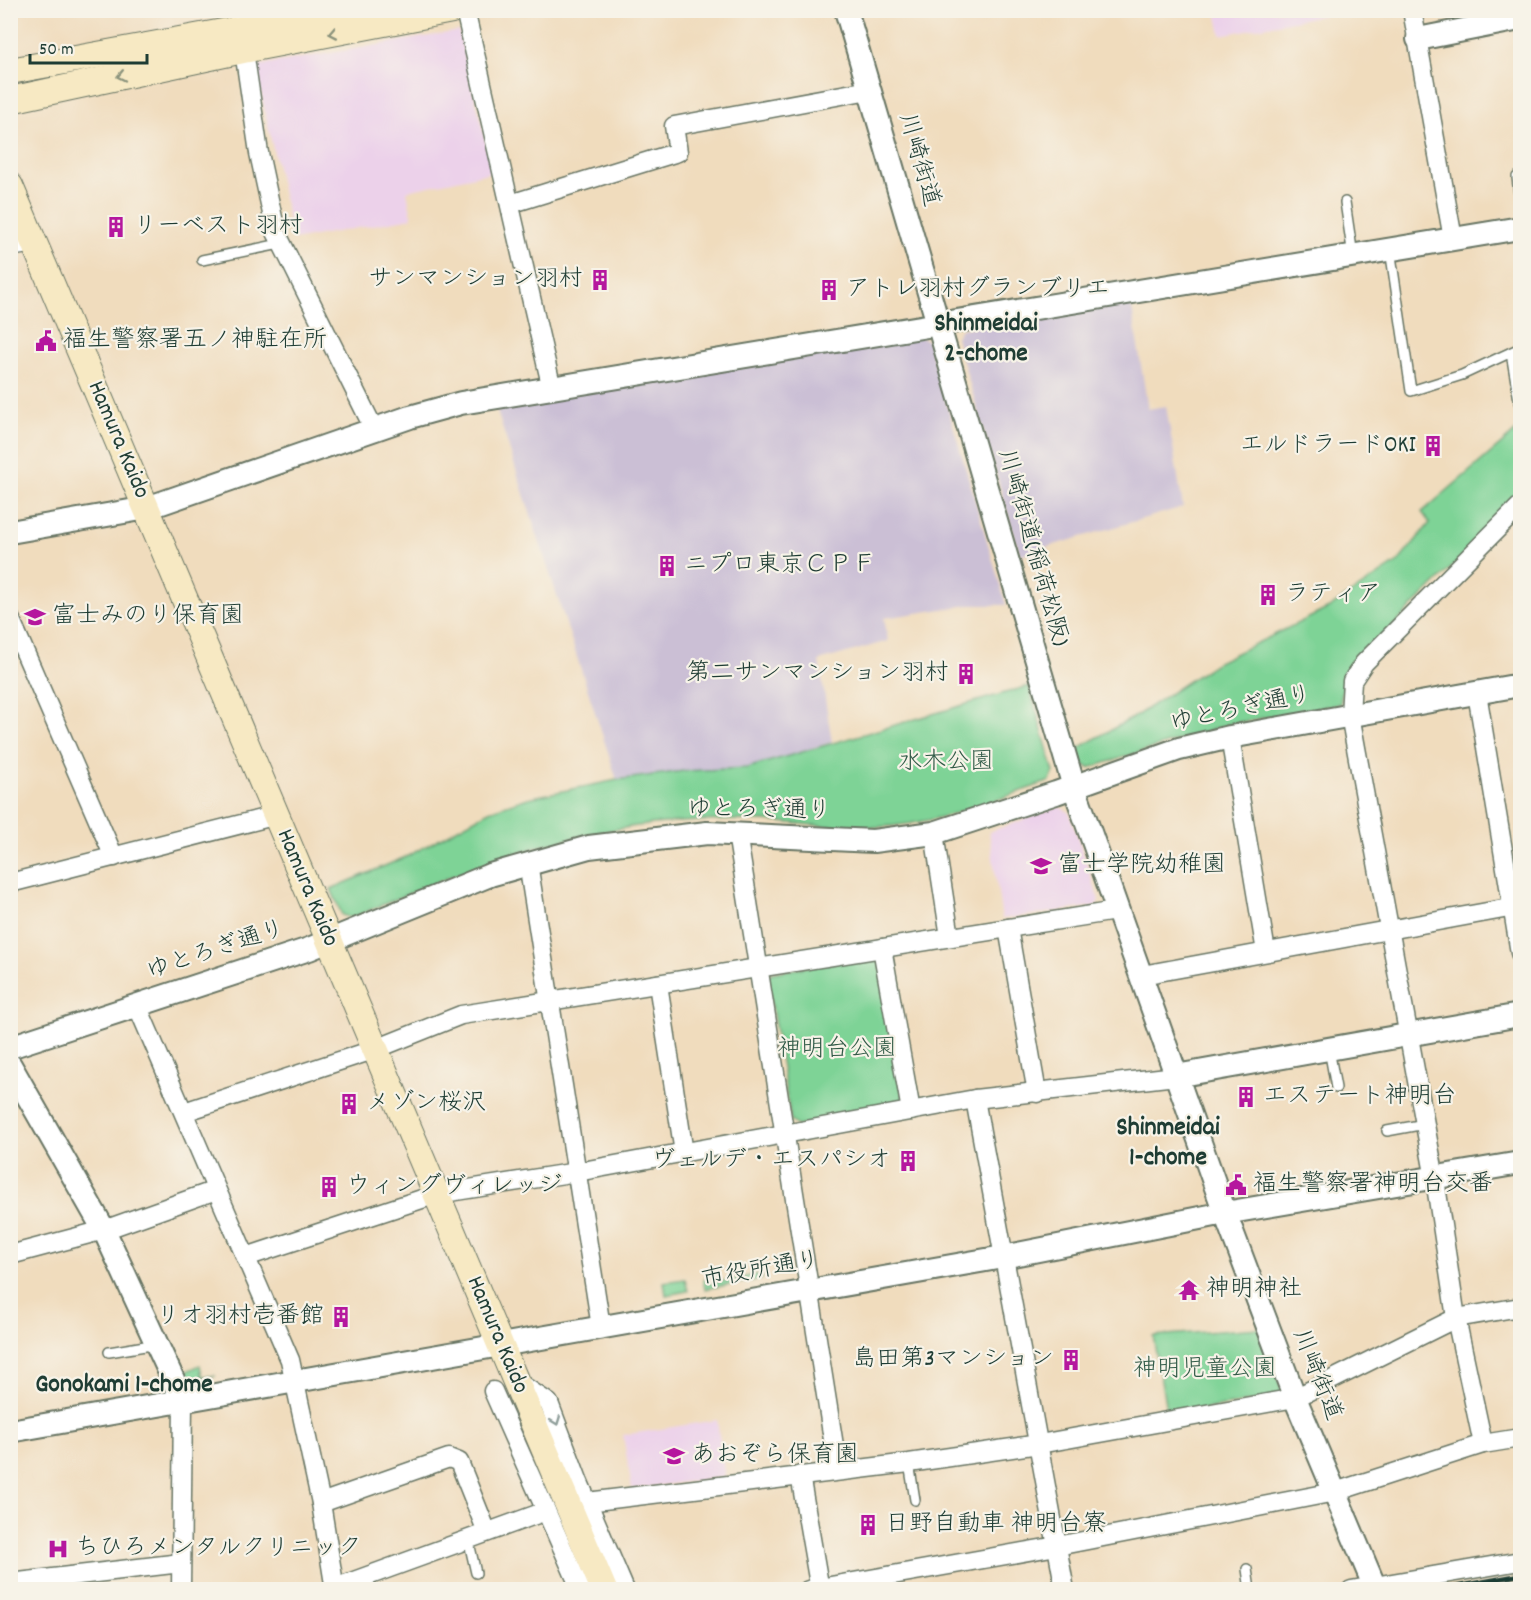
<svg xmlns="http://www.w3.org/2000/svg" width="1531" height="1600" font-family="Dekko,'Klee One',sans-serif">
  <rect width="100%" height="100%" fill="#f7f3e8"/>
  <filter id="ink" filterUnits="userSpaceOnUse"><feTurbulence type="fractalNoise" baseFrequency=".0167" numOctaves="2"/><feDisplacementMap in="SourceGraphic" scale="12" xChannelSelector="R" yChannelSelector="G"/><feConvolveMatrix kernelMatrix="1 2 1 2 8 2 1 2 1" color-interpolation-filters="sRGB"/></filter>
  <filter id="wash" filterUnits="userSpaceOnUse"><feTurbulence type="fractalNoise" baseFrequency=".008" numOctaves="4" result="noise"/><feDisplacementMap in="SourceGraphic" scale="24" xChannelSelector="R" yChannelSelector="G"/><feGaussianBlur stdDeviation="1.35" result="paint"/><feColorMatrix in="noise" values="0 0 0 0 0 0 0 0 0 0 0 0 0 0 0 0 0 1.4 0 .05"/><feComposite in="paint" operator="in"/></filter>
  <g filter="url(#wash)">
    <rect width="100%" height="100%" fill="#f0dcbd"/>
    <!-- built -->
    <g fill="#ecd1ea">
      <polygon points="1334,10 1335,13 1221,35 1216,11"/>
      <polygon points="459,31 493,172 407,191 412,218 293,240 255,66"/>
      <polygon points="1059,807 1069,812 1099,900 1096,906 1002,919 989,832"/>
      <polygon points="717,1420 725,1477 632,1489 623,1435"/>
    </g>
    <!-- industrial -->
    <g fill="#cbbfd5">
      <polygon points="1131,302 1148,409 1166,406 1183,507 1020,555 956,337 961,329"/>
      <polygon points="920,336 928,341 1006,605 969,605 884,618 888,641 819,661 832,742 747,768 684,771 617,780 495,405"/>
    </g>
    <!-- green -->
    <g fill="#7ed396" stroke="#4e8865" stroke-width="1.5">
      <polygon points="1520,428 1520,499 1345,674 1340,704 1230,724 1089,768 1081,763 1078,748 1136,716 1216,663 1329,608 1398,562 1430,523 1422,512"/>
      <path d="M1029 686 1054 772 1050 781C993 801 936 825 875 827 837 829 800 823 762 821 726 819 689 821 653 824 539 837 455 874 351 918L342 915 331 889 408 856 489 811 528 798 617 780 684 771 747 768Z"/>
      <polygon points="872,956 880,961 904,1101 900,1110 797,1126 791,1121 767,978 771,973"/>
      <polygon points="762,1274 762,1279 705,1289 703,1280 707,1279 708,1284"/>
      <polygon points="685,1279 688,1291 666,1295 664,1282"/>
      <polygon points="1259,1328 1282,1391 1281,1397 1167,1415 1153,1336"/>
      <path d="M176 1363 183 1373 200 1365 202 1376H216C196 1379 185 1383 176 1363Z"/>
    </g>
  </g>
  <g filter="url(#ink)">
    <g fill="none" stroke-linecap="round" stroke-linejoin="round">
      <defs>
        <g id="service">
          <polyline points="1517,177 1520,203"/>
          <polyline points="1345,202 1353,256"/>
          <polyline points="1390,249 1411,391 1462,375 1520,348"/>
          <polyline points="202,260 280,244"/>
          <polyline points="1511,353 1520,406"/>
          <polyline points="1329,1049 1336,1088"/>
          <polyline points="1387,1131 1425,1124"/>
          <polyline points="109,1352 157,1344"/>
          <polyline points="909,1463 915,1500"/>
          <polyline points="468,1538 476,1573"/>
          <polyline points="1247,1569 1250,1590"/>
        </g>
        <g id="minor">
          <polyline points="238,10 259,153 276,232 375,431"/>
          <polyline points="465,10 552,389"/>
          <polyline points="1412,10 1453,239"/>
          <polyline points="510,204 678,152 674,126 869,90"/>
          <polyline points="10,247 34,243"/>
          <polyline points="10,618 114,857"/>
          <polyline points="1477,693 1520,953"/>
          <polyline points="1230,737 1266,952"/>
          <polyline points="737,833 838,1471"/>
          <polyline points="934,833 950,937"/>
          <polyline points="528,863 601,1327"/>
          <polyline points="10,883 277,815"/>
          <polyline points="1008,928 1037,1093"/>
          <polyline points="882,948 911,1111"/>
          <polyline points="1142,975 1520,906"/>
          <polyline points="658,984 684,1153"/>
          <polyline points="137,1005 290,1360 321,1503 335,1590"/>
          <polyline points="975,1099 1065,1590"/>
          <polyline points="184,1112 376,1049 461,1015 1116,911"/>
          <polyline points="10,1255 104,1230 216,1190"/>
          <polyline points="246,1257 437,1194 577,1172 975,1099 1176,1076"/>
          <polyline points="516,1381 549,1403 578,1480 625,1590"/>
          <polyline points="493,1391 581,1590"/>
          <polyline points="1483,1444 1456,1318 1435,1179 1350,715 1352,681 1364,663 1520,506"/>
          <polyline points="800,1475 820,1590"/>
          <polyline points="587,1502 909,1463 1039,1444 1295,1398 1456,1318 1520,1307"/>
          <polyline points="321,1503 449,1458 459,1462 487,1532"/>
          <polyline points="10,1583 181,1563"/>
          <polyline points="181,1590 183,1401"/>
          <polyline points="329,1590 546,1511"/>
          <polyline points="808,1590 1057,1546 1335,1492 1483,1444 1520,1438"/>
          <polyline points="1351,1590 1520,1561"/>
        </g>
        <g id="tertiary">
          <polyline points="846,10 1074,787 1225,1213 1295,1398 1376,1590"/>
          <polyline points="1418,39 1520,19"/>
          <polyline points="10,532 147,508 410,417 461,403 1520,228"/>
          <polyline points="10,1047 309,949 490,875 589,847 707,833 873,841 934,833 1056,793 1179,749 1230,737 1520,685"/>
          <polyline points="10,1065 104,1230 183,1401"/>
          <polyline points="1176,1076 1520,1015"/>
          <polyline points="10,1431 1003,1257 1225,1213 1520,1163"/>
        </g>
        <g id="secondary">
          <polyline points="10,71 344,10"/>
          <polyline points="10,100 243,50 452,10"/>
          <polyline points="10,186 604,1590"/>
        </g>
      </defs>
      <!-- service casing -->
      <use href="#service" stroke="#687564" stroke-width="12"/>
      <!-- minor casing -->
      <use href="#minor" stroke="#687564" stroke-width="21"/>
      <!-- tertiary casing -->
      <use href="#tertiary" stroke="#687564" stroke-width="26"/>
      <!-- secondary casing -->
      <use href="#secondary" stroke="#687564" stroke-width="28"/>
      <!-- service -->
      <use href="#service" stroke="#fff" stroke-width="9"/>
      <!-- minor -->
      <use href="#minor" stroke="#fff" stroke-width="18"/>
      <!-- tertiary -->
      <use href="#tertiary" stroke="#fff" stroke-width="22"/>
      <!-- secondary -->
      <use href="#secondary" stroke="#f7e9c3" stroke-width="26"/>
      <!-- rail -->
      <polyline stroke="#1f3d34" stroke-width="4.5" points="1436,1590 1520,1575"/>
    </g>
    <!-- one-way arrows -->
    <defs><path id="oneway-chevron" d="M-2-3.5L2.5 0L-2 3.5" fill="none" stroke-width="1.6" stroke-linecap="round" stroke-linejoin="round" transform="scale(1.5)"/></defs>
    <g stroke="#8b937c">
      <use href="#oneway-chevron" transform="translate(333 33) rotate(169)"/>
      <use href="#oneway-chevron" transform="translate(121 76) rotate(168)"/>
    </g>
    <use stroke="#8f9e9a" href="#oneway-chevron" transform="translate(556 1421) rotate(69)"/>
  </g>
  <!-- icons -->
  <defs>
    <symbol id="building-bare" viewBox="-9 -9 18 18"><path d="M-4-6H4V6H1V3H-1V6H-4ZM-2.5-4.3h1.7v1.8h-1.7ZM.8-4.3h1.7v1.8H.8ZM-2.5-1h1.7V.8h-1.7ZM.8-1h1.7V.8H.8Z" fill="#b5179e" stroke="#f7f3e8" stroke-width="2.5" paint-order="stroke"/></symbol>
    <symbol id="civic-bare" viewBox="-9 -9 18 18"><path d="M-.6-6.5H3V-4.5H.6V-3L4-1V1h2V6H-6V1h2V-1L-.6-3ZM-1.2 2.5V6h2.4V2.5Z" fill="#b5179e" stroke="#f7f3e8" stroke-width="2.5" paint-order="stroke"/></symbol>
    <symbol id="school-bare" viewBox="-9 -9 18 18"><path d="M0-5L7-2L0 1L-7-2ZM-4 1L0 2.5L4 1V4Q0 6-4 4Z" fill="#b5179e" stroke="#f7f3e8" stroke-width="2.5" paint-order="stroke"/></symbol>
    <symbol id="temple-bare" viewBox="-9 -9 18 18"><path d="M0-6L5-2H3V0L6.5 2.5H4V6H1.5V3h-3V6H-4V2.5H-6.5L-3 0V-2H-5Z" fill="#b5179e" stroke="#f7f3e8" stroke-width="2.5" paint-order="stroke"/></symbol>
    <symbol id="hospital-bare" viewBox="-9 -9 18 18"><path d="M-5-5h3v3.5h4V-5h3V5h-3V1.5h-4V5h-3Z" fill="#b5179e" stroke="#f7f3e8" stroke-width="2.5" paint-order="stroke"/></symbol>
  </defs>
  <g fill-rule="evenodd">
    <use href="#building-bare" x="101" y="212" width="30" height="30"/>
    <use href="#building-bare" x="585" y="265" width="30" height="30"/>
    <use href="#building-bare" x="814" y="275" width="30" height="30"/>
    <use href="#civic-bare" x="31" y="326" width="30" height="30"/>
    <use href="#building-bare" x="1418" y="431" width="30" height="30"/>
    <use href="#building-bare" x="652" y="551" width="30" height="30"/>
    <use href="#building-bare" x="1253" y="580" width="30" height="30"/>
    <use href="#school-bare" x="20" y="602" width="30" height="30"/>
    <use href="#building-bare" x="951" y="659" width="30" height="30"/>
    <use href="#school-bare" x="1026" y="851" width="30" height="30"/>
    <use href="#building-bare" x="1231" y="1082" width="30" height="30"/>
    <use href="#building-bare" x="334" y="1089" width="30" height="30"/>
    <use href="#building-bare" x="893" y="1146" width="30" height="30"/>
    <use href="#civic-bare" x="1221" y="1170" width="30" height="30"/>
    <use href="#building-bare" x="314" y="1172" width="30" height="30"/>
    <use href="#temple-bare" x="1174" y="1275" width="30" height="30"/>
    <use href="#building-bare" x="326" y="1302" width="30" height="30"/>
    <use href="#building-bare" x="1056" y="1345" width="30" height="30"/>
    <use href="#school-bare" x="659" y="1441" width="30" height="30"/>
    <use href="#building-bare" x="853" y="1510" width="30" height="30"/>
    <use href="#hospital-bare" x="43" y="1534" width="30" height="30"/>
  </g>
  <g text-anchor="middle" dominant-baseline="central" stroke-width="4.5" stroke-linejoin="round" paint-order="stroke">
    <!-- street labels -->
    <g font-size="24" fill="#1f3d34" stroke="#f7f3e8">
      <text transform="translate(918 160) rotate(74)">川崎街道</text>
      <text transform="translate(118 440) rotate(67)">Hamura Kaido</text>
      <text transform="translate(1032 548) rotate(74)">川崎街道(稲荷松阪)</text>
      <text transform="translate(1241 710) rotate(-12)">ゆとろぎ通り</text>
      <text transform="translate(759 811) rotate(1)">ゆとろぎ通り</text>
      <text transform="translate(307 888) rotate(67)">Hamura Kaido</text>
      <text transform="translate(216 951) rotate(-18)">ゆとろぎ通り</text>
      <text transform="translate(761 1271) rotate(-10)">市役所通り</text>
      <text transform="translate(497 1335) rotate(67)">Hamura Kaido</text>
      <text transform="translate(1316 1375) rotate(68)">川崎街道</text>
    </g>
    <!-- poi labels -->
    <g font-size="24" fill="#1f3d34" stroke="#f7f3e8" text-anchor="start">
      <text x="133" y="227">リーベスト羽村</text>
      <text x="583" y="280" text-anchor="end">サンマンション羽村</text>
      <text x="846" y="290">アトレ羽村グランブリエ</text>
      <text x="63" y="341">福生警察署五ノ神駐在所</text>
      <text x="1416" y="446" text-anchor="end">エルドラードOKI</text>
      <text x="684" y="566">ニプロ東京ＣＰＦ</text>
      <text x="1285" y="595">ラティア</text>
      <text x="52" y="617">富士みのり保育園</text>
      <text x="949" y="674" text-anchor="end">第二サンマンション羽村</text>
      <text x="1058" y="866">富士学院幼稚園</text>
      <text x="1263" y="1097">エステート神明台</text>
      <text x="366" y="1104">メゾン桜沢</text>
      <text x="891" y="1161" text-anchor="end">ヴェルデ・エスパシオ</text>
      <text x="1253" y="1185">福生警察署神明台交番</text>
      <text x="346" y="1187">ウィングヴィレッジ</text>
      <text x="1206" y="1290">神明神社</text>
      <text x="324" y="1317" text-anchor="end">リオ羽村壱番館</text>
      <text x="1054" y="1360" text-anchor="end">島田第3マンション</text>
      <text x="691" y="1456">あおぞら保育園</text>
      <text x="885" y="1525">日野自動車 神明台寮</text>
      <text x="75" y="1549">ちひろメンタルクリニック</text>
    </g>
    <!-- park labels -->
    <g font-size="24" fill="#325b48" stroke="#f7f3e8">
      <text x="946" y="763">水木公園</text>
      <text x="837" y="1050">神明台公園</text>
      <text x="1205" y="1370">神明児童公園</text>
    </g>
    <!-- neighbourhood labels -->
    <g font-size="26" font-weight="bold" fill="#1f3d34" stroke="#f7f3e8">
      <text x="986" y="324">Shinmeidai<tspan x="986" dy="30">2-chome</tspan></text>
      <text x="1168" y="1128">Shinmeidai<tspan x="1168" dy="30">1-chome</tspan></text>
      <text x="124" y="1385">Gonokami 1-chome</text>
    </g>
  </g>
  <!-- margin -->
  <rect width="1531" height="1600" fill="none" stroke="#f7f3e8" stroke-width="36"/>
  <!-- scale -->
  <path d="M30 54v9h117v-9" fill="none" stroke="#1f3d34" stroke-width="3"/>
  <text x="39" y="54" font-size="18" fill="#1f3d34" stroke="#f7f3e8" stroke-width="4.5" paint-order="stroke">50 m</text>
</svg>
